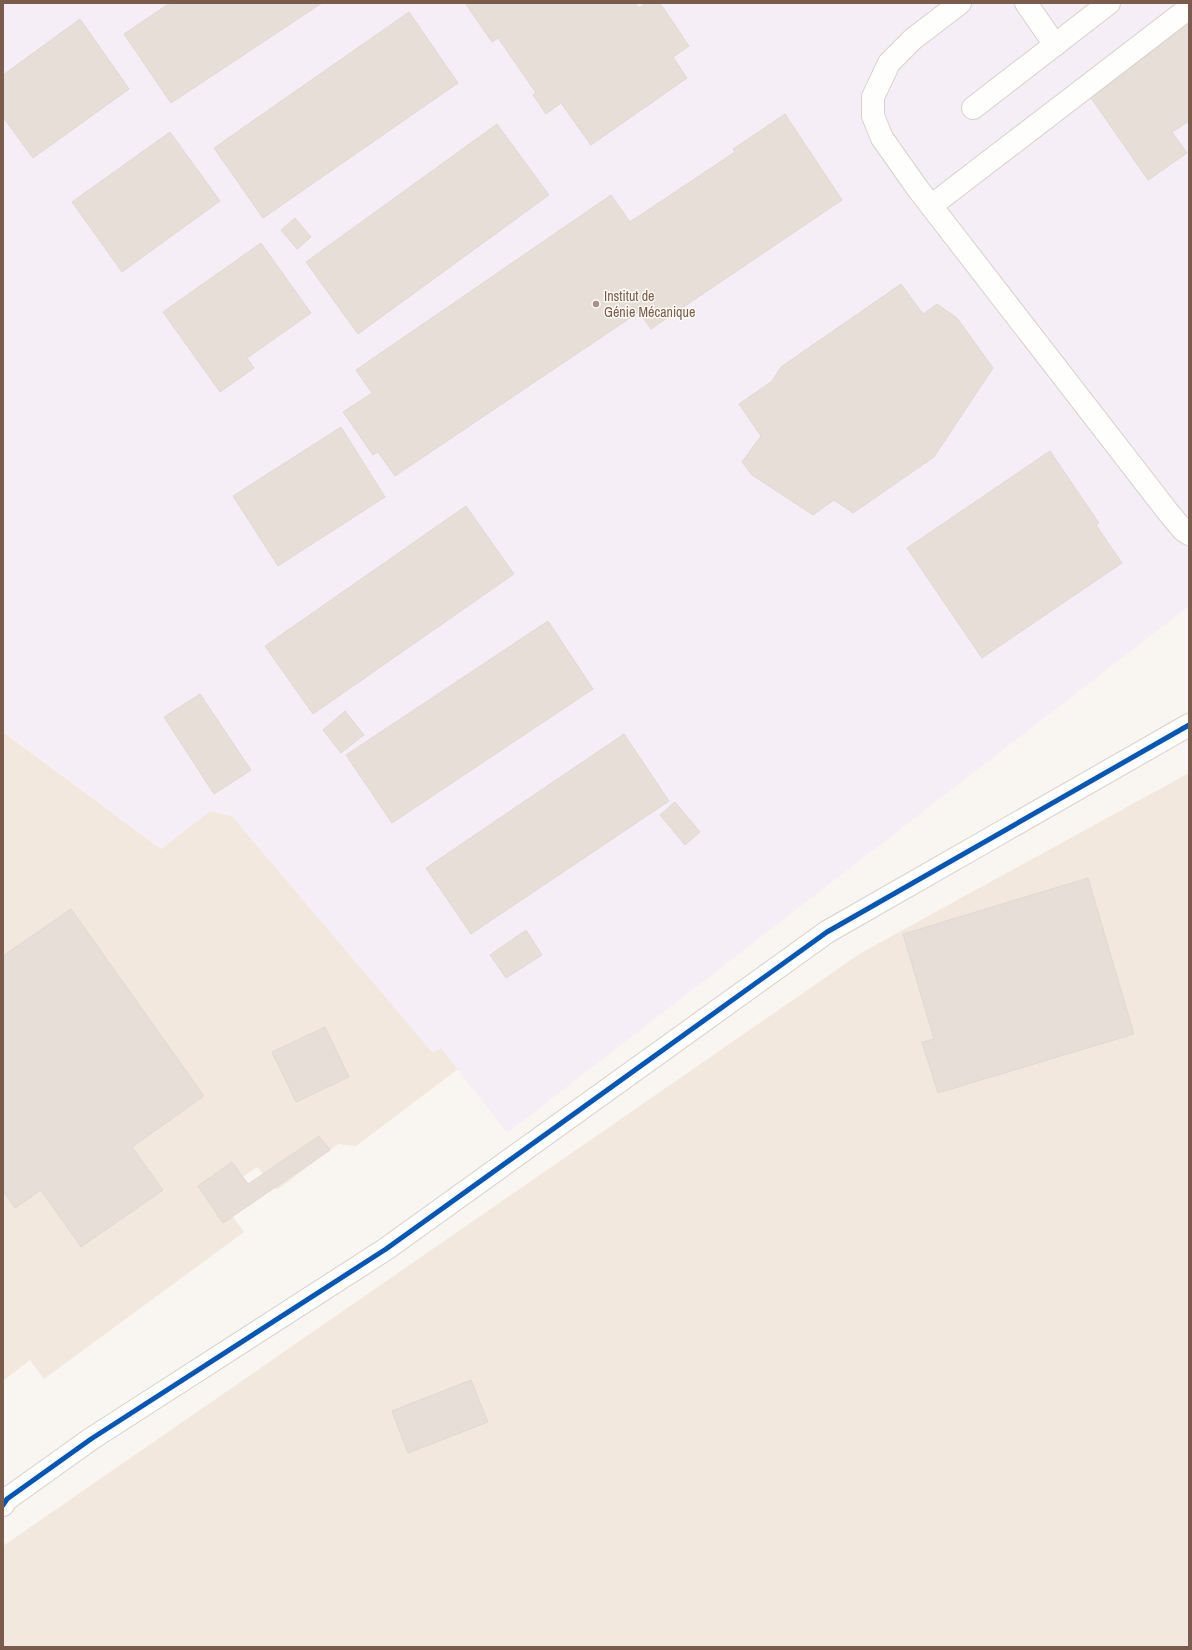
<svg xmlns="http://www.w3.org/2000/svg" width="1192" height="1650" font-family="'Archivo Narrow',sans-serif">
  <rect width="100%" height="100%" fill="#f9f5f0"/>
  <!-- residential -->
  <g fill="#f2e8de">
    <polygon points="3,732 161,849 210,811 232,816 433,1053 441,1048 458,1069 356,1146 338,1144 277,1190 257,1167 217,1195 244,1232 44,1379 30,1360 3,1381"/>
    <polygon points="1189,773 1189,1647 3,1647 3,1546 861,953"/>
  </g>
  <!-- education -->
  <polygon fill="#f6eef6" points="3,3 1189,3 1189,606 507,1133 441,1048 433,1053 232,816 210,811 161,849 3,731"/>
  <!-- building -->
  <g fill="#e6ded7" stroke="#e2d8d2">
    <polygon points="170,3 322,3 171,103 124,34"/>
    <polygon points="465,3 635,3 639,8 646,3 660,3 689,46 673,57 687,78 591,145 561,103 546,114 533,95 536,93 498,38 492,42"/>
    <polygon points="409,12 458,83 263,218 214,148"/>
    <polygon points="80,19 129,89 33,158 3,117 3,75"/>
    <polygon points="1189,23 1189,121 1172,132 1187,153 1148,180 1087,92"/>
    <polygon points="785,114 842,200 651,329 639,312 395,476 378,452 373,455 343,412 372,393 356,370 611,195 630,222 735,152 733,149"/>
    <polygon points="497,124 549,195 358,334 306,262"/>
    <polygon points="170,132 220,201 122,272 72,202"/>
    <polygon points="295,218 311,237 297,249 281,230"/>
    <polygon points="261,243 311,313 247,358 254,368 220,392 163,312"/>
    <polygon points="901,284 923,314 937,304 957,318 993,368 934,457 853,513 834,500 813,515 752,475 742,462 761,436 739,404 772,381 781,367"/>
    <polygon points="341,427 385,497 278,566 233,496"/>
    <polygon points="1050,451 1099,523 1096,525 1122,563 982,658 907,548"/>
    <polygon points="466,506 514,574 313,714 265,646"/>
    <polygon points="548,621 593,689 392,823 346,755"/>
    <polygon points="200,694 251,770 214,794 164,717"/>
    <polygon points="345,711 364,735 341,753 323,730"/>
    <polygon points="624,734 669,801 471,934 426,868"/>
    <polygon points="675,802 700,832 685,845 660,815"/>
    <polygon points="1088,878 1134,1034 938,1093 922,1042 934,1039 903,934"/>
    <polygon points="71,909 204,1096 132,1147 163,1190 81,1247 41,1190 15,1208 3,1191 3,956"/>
    <polygon points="526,930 542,955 506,978 490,955"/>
    <polygon points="325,1027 349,1077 296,1102 272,1052"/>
    <polygon points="319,1136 330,1150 223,1223 198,1186 232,1162 248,1184"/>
    <polygon points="471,1380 488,1422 408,1453 392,1411"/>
  </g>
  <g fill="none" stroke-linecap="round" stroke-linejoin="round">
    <defs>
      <g id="minor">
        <polyline points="960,3 913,39 889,63 873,97 873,116 882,138 918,189 1168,512 1183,530 1189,534"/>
        <polyline points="1026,3 1055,45"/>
        <polyline points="973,108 1109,3"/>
        <polyline points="931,206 1189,8"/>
        <polyline points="3,1505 7,1499 91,1439 386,1249 827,932 1189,725"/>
      </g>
    </defs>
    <!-- minor casing -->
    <use href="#minor" stroke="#d7d1cb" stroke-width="24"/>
    <!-- minor -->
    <use href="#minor" stroke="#fefefd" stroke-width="22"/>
    <defs>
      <polyline id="cycleway" points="3,1505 7,1499 91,1439 386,1249 827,932 1189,725"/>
    </defs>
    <!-- cycleway casing -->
    <use href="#cycleway" stroke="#fffaf3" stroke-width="8"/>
    <!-- cycleway -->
    <use href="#cycleway" stroke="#0057b8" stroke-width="5"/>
  </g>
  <!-- markers -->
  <circle fill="#a69286" stroke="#fffaf3" stroke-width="1.5" cx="596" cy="304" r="4"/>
  <g text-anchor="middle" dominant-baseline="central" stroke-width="3" stroke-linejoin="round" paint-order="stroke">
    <!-- poi labels -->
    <g font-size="14" fill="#7a5c4d" stroke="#fffaf3" text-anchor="start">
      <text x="604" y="296">Institut de<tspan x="604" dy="16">Génie Mécanique</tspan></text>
    </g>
  </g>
  <!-- border -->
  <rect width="1192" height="1650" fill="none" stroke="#7a5c4d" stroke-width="8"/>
</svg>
